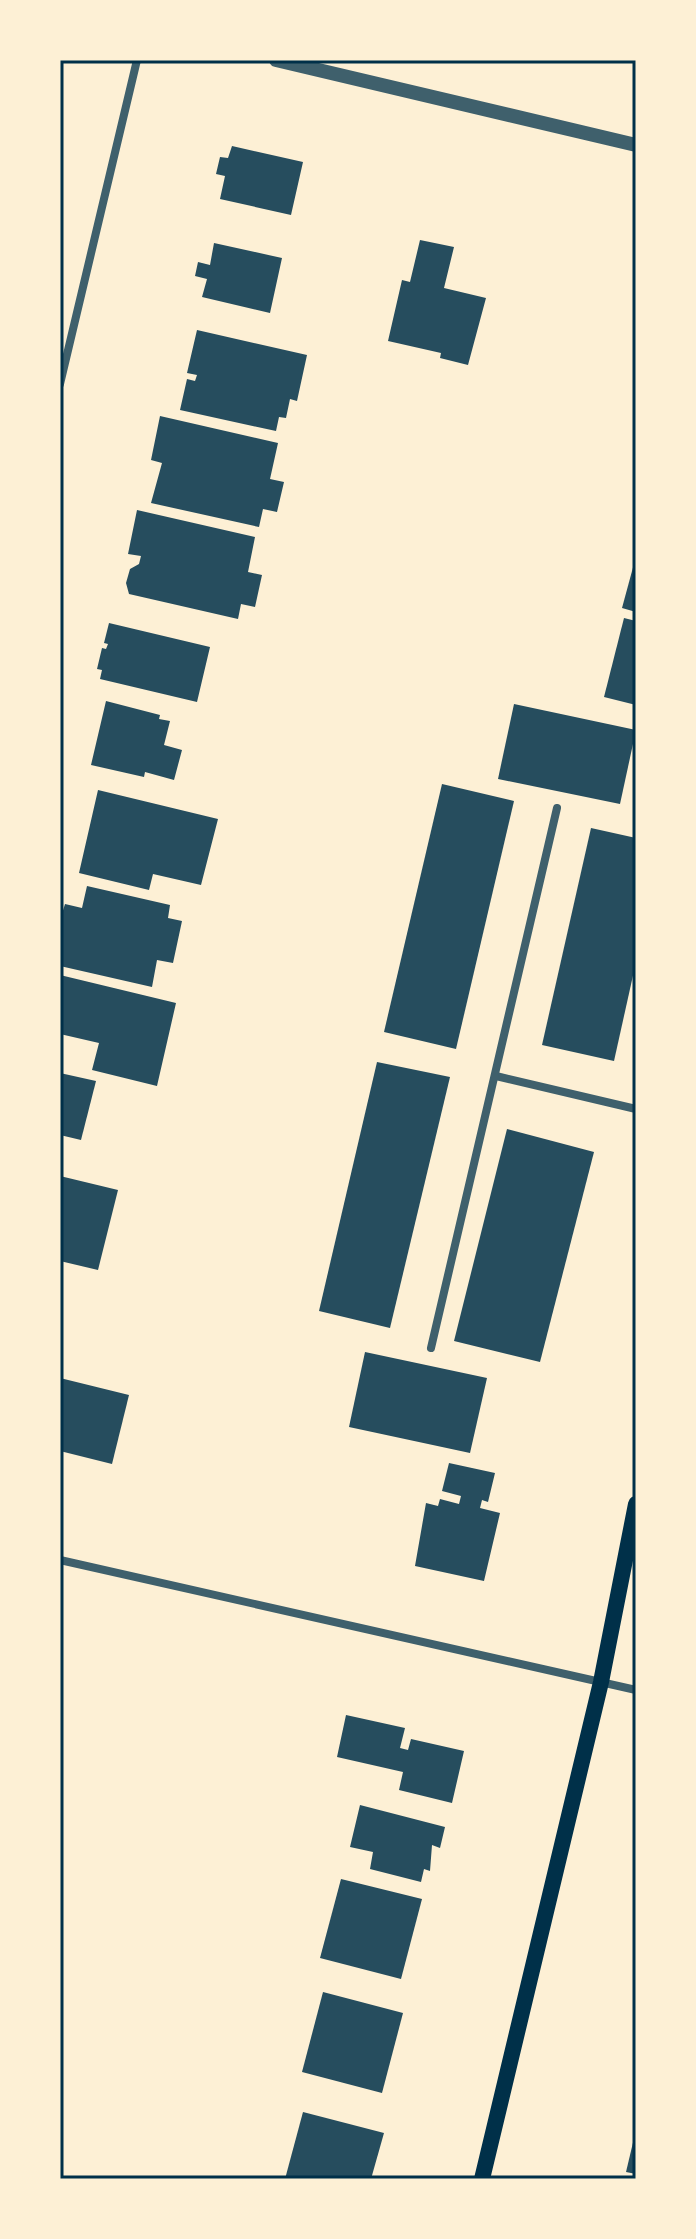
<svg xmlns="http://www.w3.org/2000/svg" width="696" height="2239" font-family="'Exo 2',sans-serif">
  <rect width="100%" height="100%" fill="#fdf0d5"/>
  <!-- building -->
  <g fill="#264d5e">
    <polygon points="232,146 303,162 291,215 220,199 225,176 216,174 220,157 228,158"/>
    <polygon points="420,240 454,247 444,288 486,298 468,365 440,358 441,353 388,341 402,280 410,282"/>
    <polygon points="214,243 282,258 270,313 202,297 207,279 195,276 198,262 210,265"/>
    <polygon points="197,330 307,355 297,401 290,399 286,418 279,417 276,431 180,410 187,379 195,381 197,375 187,373"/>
    <polygon points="160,416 278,443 270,479 284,482 277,512 263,509 259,527 151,503 162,463 151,460"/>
    <polygon points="137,510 255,537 248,572 262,575 255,607 241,604 238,619 129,594 126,583 130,569 139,564 141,556 128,554"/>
    <polygon points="635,560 636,561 636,612 622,608"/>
    <polygon points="624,618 636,621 636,705 604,697"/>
    <polygon points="109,623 210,647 197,702 100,679 102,670 97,669 102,648 106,649 108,644 104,643"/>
    <polygon points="106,701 160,715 159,719 170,721 164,745 182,750 174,780 145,772 144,777 91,765"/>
    <polygon points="514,704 636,730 620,804 498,779"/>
    <polygon points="442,784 514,801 456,1049 384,1032"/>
    <polygon points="98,790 218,819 201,885 153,874 149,890 79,873"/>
    <polygon points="591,828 636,838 636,962 614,1061 542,1045"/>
    <polygon points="87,886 170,905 168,918 182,921 173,963 157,960 152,987 60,966 60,920 65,904 82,908"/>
    <polygon points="60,975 176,1003 157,1086 92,1070 99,1043 60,1034"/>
    <polygon points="377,1062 450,1077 390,1328 319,1311"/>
    <polygon points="60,1073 96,1081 81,1140 60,1135"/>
    <polygon points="507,1129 594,1152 540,1362 454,1341"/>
    <polygon points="60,1176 118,1190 98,1270 60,1261"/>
    <polygon points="365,1352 487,1378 470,1453 349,1427"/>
    <polygon points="60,1378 129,1395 112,1464 60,1451"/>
    <polygon points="449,1463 495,1473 488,1502 482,1500 480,1508 500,1513 484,1581 415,1566 426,1503 438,1506 440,1499 459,1504 461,1496 442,1491"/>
    <polygon points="346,1715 405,1728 400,1748 408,1750 411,1739 464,1751 452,1803 399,1790 403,1772 337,1757"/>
    <polygon points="360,1805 445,1827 440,1848 432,1845 430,1871 424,1869 421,1882 370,1869 373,1852 350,1847"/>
    <polygon points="341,1879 422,1899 401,1979 320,1958"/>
    <polygon points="323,1992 403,2013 382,2093 302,2072"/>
    <polygon points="303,2112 384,2133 371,2179 285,2179"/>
    <polygon points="635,2134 636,2134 636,2174 626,2172"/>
  </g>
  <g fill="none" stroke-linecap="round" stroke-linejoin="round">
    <!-- minor -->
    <g stroke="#3f606c" stroke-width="8">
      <polyline points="60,384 137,60"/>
      <polyline points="496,1076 636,1109"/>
      <polyline points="431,1348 557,808"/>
      <polyline points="60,1560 636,1690"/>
    </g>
    <!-- tertiary -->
    <polyline stroke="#3f606c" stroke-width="14" points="276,60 636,145"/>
    <!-- secondary -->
    <polyline stroke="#003049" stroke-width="16" points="482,2179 601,1682 636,1504"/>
  </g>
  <!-- border -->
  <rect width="696" height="2239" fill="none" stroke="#fdf0d5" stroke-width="124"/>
  <rect x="62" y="62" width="572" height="2115" fill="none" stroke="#003049" stroke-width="3"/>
</svg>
